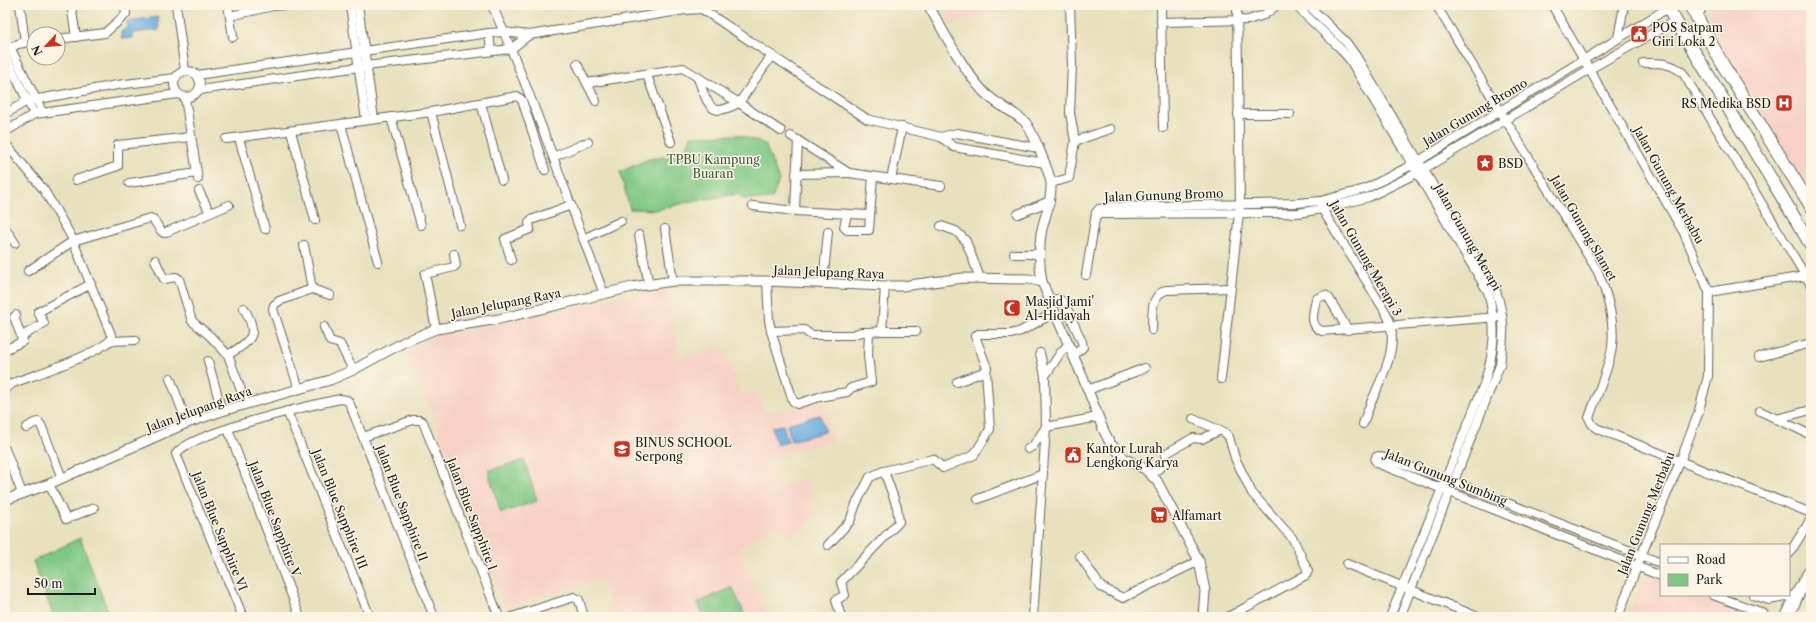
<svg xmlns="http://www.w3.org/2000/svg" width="1816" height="622" font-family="'Libre Caslon Text',serif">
  <rect width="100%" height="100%" fill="#fcf5e5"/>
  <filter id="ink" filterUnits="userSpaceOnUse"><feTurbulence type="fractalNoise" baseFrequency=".025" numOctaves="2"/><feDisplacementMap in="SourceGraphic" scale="8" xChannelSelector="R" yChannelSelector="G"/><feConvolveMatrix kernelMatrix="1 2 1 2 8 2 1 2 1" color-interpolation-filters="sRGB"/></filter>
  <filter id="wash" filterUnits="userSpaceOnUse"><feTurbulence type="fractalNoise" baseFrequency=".012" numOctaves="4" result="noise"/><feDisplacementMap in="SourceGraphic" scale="16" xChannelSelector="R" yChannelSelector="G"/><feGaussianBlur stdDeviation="0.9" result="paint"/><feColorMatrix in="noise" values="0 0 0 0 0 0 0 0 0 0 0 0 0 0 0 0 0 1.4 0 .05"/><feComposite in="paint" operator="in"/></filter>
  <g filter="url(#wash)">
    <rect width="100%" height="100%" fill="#e8e1be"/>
    <!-- built -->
    <g fill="#f7d1c6">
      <polygon points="940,5 1005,5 1006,10 951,24"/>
      <polygon points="1711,5 1811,5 1811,180 1805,183 1719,42 1709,17"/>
      <polygon points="667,291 680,359 722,346 741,395 754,391 766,413 823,402 833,441 767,457 778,486 807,479 816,518 790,537 778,524 737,550 769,617 614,617 601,579 505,607 407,349 434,337 636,295"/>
      <polygon points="1651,578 1661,582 1661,595 1694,595 1749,617 1627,617 1641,585"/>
    </g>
    <!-- green -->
    <g fill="#7fc884" stroke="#4e7250">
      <polygon points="739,135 765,144 779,180 772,199 743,199 738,194 692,201 656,210 630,209 620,172 649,159 684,154 691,136"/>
      <polygon points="524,460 537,501 501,513 488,471"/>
      <polygon points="80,538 110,617 54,617 33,561"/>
      <polygon points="732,587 746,617 704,617 698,603"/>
    </g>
    <!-- water -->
    <g fill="#69addf" stroke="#42647e">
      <polygon points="158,17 159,30 133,33 133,36 131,38 122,39 121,31 128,28 127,21"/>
      <polygon points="820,415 825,432 791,441 787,424"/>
      <polygon points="783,425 788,442 777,445 772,427"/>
    </g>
  </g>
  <g filter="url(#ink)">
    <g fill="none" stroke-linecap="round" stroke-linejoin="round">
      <defs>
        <g id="minor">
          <polyline points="20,5 25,42"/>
          <polyline points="71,5 76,37"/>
          <polyline points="176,5 185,71"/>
          <polyline points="228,5 233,37"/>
          <polyline points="350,5 366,120"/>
          <polyline points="358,5 374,119"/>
          <path d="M492 5C534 99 567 197 604 294"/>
          <polyline points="1161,5 1163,128"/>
          <path d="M1295 5 1338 46 1350 60 1488 292C1497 326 1495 350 1484 384L1390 617"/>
          <path d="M1308 5 1346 42 1356 56 1496 291C1506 321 1504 334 1500 365L1400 617"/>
          <path d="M1436 5 1598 272C1608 296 1615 322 1612 347 1610 366 1595 399 1589 418L1592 424 1596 428 1811 513"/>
          <polyline points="1552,5 1684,233 1709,292 1708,376 1698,414 1680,462 1641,556 1618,617"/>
          <polyline points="493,8 501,5"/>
          <polyline points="230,16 273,6 284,5"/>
          <polyline points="1697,19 1703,5"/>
          <polyline points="1161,22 1248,20 1264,15 1277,5"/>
          <polyline points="489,33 491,51"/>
          <polyline points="1618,38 1624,5"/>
          <polyline points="58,39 105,33 123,17 126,14 125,5"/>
          <polyline points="10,47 43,113"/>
          <polyline points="6,50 18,44 34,41"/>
          <polyline points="5,55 34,114"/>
          <path d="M1643 63C1659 63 1670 62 1683 73L1811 285"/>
          <polyline points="577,64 596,101"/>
          <circle cx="187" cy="84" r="13"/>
          <polyline points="197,75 489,33 504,32 529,35 685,10 702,9 867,119 941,137 954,147 1045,163"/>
          <polyline points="647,75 671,142"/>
          <path d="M697 76C701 85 707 110 718 110 724 110 733 106 739 103L781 131"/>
          <polyline points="587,83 683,68 739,103 772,55"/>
          <polyline points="200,90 366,66 511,49 529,35"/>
          <polyline points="185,98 198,179"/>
          <polyline points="481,103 502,180"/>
          <polyline points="431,112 460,225"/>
          <polyline points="5,114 27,101 117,85 175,78"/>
          <polyline points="1238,114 1290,114"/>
          <polyline points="391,117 421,225"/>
          <polyline points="341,124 378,262"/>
          <polyline points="291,131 315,220"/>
          <polyline points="5,132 34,114 178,94"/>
          <polyline points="791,136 849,173 941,186"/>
          <polyline points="941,137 957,133 1038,148"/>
          <polyline points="239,138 265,229"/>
          <polyline points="226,139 431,112 517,96 522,100 545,170"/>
          <polyline points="1075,141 1111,129"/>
          <path d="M5 143 44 190 71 236 112 337C107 352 31 376 13 383L5 389"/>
          <polyline points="553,157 588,142"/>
          <polyline points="796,174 849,173"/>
          <polyline points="891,179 902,127"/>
          <polyline points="76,180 118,166 118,145 191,137"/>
          <polyline points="129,183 197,173"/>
          <polyline points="1051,183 1069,178 1075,141 1070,113 1072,64 1070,5"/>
          <polyline points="199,191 210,213"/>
          <path d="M1321 205 1322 209 1386 313C1388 317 1391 322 1391 327 1397 361 1372 392 1363 424"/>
          <polyline points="753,206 795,211 869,215"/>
          <polyline points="795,211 798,140"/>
          <polyline points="1096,213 1098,214 1298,213 1322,209 1369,197 1417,173 1590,69 1675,21"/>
          <polyline points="1096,213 1099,209 1110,207 1297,203 1321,201 1365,189 1412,165 1668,8"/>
          <polyline points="847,214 844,227 847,230 869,230 873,177"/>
          <polyline points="1018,214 1050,201"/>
          <polyline points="941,226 956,231 966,241 980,278"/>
          <polyline points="5,228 15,243"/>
          <polyline points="665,229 673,281"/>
          <polyline points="639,235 649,285"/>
          <polyline points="583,239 621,221"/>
          <polyline points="304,245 312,289"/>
          <polyline points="1014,254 1040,254"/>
          <polyline points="155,260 164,279 176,277 179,279 192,321 210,336 228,355 246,404"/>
          <polyline points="511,260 505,239 530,229 529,222 531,220 571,205"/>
          <polyline points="28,271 73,241 150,218 153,219 161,231 164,233 229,205"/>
          <polyline points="1086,275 1096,213"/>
          <polyline points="767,281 769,320 771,331 793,401 797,404 819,397 847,392 851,388 871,382 868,355 869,332 882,331 885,286"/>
          <polyline points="823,283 828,232"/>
          <polyline points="1709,292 1805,276"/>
          <polyline points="1049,301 1058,299 1064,302 1082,342 1083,347 1073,356"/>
          <polyline points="324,327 330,341 340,344 353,370"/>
          <polyline points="436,329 425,274 454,267 456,265 454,254"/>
          <path d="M1152 330C1153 313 1149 297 1166 290L1231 288"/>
          <path d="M1348 330 1329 298 1325 295 1316 299C1314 311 1308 326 1322 331L1498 317"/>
          <polyline points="771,331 804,330 811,335 852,335 861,332 869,332"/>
          <polyline points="882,331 916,331"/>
          <polyline points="21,337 44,323 38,312 91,284"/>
          <polyline points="111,341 135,340"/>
          <polyline points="5,350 23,341 14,317 16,315"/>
          <path d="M228 355C253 339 259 336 244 308"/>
          <polyline points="1759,357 1811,343"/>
          <polyline points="208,361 222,411"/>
          <polyline points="1045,376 1061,352 1068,345"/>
          <polyline points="170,378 187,423"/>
          <polyline points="1221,379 1240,204 1237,5"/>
          <polyline points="957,382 986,371 987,368 975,336 978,334 1011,334 1021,331 1054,313"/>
          <polyline points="299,389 273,309 274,305 279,301 312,289 330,295"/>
          <polyline points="1088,390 1145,368"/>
          <polyline points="287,411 370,617"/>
          <polyline points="1760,411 1811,435"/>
          <polyline points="1193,419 1224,432 1229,437 1235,458 1252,493 1293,539 1308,571 1306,575 1228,617"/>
          <polyline points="1776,419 1811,410"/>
          <polyline points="26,428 34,423 38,422 41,425 62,478"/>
          <polyline points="228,429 300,617"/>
          <polyline points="363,437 413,420 420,420 423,422 499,617"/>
          <polyline points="5,449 22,493"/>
          <polyline points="1028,449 1033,446 1046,427 1098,417"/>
          <polyline points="1151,474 1167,463 1165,454 1193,438 1202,439 1220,430"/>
          <polyline points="49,484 66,519 94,508"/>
          <polyline points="978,499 1043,474"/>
          <polyline points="828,545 850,521 856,504 870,477 884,471"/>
          <polyline points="1789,554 1811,519"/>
          <polyline points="1080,556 1101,587 1123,598 1199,561"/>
          <polyline points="1661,563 1446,479 1378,456 1376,457 1375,460 1377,463 1661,576"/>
          <polyline points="1347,564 1478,617"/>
          <polyline points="1713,595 1763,613 1766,617"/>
          <polyline points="1753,595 1769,600 1797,595"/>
          <path d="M243 617 176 454C189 433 312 405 340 399L347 400 349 402 434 617"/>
          <polyline points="512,617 574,597 579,600 584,617"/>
          <polyline points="841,617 836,600 845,595 841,582 899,522 897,507 884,471 933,459 943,468 974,455 986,436 990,429 986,371"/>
          <polyline points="1033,617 1046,427 1045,376 1040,353"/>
        </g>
        <g id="tertiary">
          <path d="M928 5C945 33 960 65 982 90 994 104 1012 110 1025 122 1032 130 1050 173 1051 184 1052 202 1044 217 1041 234 1039 250 1039 266 1042 282L1088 390 1103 429 1110 443 1125 459 1145 469 1157 481 1199 561 1205 591 1203 617"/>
          <polyline points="5,500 49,484 187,423 222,411 330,380 353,370 404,342 436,329 499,319 632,287 673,281 767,281 885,286 902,286 963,278 1029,279 1042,282"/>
        </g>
        <g id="primary">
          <polyline points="1666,5 1811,245"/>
          <polyline points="1690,5 1723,65 1811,206"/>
          <polyline points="1787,617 1797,595 1811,570"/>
        </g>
      </defs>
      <!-- minor casing -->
      <use href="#minor" stroke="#636155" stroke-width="10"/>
      <!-- tertiary casing -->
      <use href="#tertiary" stroke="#636155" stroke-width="11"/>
      <!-- primary casing -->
      <use href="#primary" stroke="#636155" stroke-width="14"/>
      <!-- minor -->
      <use href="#minor" stroke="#fff" stroke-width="8"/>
      <!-- tertiary -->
      <use href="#tertiary" stroke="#fff" stroke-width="9"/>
      <!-- primary -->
      <use href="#primary" stroke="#fff" stroke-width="12"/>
    </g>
  </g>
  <!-- icons -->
  <defs>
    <symbol id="civic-square" viewBox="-11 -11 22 22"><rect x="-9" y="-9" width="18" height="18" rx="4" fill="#c8321e" stroke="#fcf5e5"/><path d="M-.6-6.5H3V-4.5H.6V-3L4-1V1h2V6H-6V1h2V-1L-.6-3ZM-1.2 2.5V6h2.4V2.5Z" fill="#fff"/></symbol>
    <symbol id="hospital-square" viewBox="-11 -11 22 22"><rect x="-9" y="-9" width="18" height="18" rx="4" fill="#c8321e" stroke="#fcf5e5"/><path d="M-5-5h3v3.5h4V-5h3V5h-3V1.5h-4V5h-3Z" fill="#fff"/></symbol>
    <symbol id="sight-square" viewBox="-11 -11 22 22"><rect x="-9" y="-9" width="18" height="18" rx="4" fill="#c8321e" stroke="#fcf5e5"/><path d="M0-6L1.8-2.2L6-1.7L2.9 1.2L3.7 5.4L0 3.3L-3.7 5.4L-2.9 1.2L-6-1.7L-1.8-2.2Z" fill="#fff"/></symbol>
    <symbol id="mosque-square" viewBox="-11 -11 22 22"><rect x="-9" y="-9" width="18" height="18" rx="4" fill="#c8321e" stroke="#fcf5e5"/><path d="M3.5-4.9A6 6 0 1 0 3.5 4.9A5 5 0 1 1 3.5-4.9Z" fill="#fff"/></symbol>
    <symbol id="school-square" viewBox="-11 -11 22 22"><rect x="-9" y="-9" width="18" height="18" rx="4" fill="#c8321e" stroke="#fcf5e5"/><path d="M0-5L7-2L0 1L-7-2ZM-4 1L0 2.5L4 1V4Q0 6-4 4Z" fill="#fff"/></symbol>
    <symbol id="supermarket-square" viewBox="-11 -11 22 22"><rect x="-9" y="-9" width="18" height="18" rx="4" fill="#c8321e" stroke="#fcf5e5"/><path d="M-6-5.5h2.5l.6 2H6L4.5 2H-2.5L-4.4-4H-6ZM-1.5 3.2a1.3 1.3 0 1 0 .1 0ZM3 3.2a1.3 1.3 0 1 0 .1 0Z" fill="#fff"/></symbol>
  </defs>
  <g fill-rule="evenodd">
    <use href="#civic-square" x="1629" y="24" width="20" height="20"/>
    <use href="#hospital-square" x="1774" y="93" width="20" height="20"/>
    <use href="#sight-square" x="1475" y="153" width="20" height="20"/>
    <use href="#mosque-square" x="1002" y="298" width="20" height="20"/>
    <use href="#school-square" x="612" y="439" width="20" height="20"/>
    <use href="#civic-square" x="1063" y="445" width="20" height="20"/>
    <use href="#supermarket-square" x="1149" y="505" width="20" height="20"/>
  </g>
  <g text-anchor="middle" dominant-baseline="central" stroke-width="3" stroke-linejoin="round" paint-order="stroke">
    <!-- poi labels -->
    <g font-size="12" fill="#1c1c1c" stroke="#fcf5e5" text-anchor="start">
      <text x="1652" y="27">POS Satpam<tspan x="1652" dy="14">Giri Loka 2</tspan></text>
      <text x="1771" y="103" text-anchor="end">RS Medika BSD</text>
      <text x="1498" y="163">BSD</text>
      <text x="1025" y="301">Masjid Jami'<tspan x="1025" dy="14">Al-Hidayah</tspan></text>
      <text x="635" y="442">BINUS SCHOOL<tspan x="635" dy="14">Serpong</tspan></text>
      <text x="1086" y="448">Kantor Lurah<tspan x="1086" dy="14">Lengkong Karya</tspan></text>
      <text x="1172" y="515">Alfamart</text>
    </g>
    <!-- street labels -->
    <g font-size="12" fill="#1c1c1c" stroke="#fcf5e5">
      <text transform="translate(1475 112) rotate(-31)">Jalan Gunung Bromo</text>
      <text transform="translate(1669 185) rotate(61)">Jalan Gunung Merbabu</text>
      <text transform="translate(1164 195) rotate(-2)">Jalan Gunung Bromo</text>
      <text transform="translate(1584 228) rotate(60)">Jalan Gunung Slamet</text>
      <text transform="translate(1468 237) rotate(60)">Jalan Gunung Merapi</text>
      <text transform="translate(1366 258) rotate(60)">Jalan Gunung Merapi 3</text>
      <text transform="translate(829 272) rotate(2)">Jalan Jelupang Raya</text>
      <text transform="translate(506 303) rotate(-11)">Jalan Jelupang Raya</text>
      <text transform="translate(199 409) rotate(-20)">Jalan Jelupang Raya</text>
      <text transform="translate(1446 477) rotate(22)">Jalan Gunung Sumbing</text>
      <text transform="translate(402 503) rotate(69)">Jalan Blue Sapphire II</text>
      <text transform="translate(340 509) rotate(68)">Jalan Blue Sapphire III</text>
      <text transform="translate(1646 513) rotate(-68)">Jalan Gunung Merbabu</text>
      <text transform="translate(472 514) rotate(69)">Jalan Blue Sapphire I</text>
      <text transform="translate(275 519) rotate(69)">Jalan Blue Sapphire V</text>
      <text transform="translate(220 531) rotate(68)">Jalan Blue Sapphire VI</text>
    </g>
    <!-- park labels -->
    <g font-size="12" fill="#3f5840" stroke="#fcf5e5">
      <text x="713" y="159">TPBU Kampung<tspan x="713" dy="14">Buaran</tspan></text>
    </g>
  </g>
  <!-- margin -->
  <rect width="1816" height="622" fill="none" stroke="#fcf5e5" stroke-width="20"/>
  <!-- legend -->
  <rect x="1660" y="544" width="130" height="52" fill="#fcf5e5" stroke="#a29e95"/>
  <rect x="1668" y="557" width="20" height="6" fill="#ffffff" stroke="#a29e95"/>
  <text x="1696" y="564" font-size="12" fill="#1c1c1c">Road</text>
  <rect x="1668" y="574" width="20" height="12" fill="#7fc884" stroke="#a29e95"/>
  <text x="1696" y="584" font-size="12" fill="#1c1c1c">Park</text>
  <!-- north arrow -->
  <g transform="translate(46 46) rotate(244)"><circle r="19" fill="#fcf5e5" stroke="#a29e95"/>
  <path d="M0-3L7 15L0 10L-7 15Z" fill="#c8321e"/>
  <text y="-6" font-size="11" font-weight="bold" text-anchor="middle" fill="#1c1c1c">N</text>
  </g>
  <!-- scale -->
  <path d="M28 588v6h67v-6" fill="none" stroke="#1c1c1c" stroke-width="2"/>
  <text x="34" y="588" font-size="12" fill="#1c1c1c" stroke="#fcf5e5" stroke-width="3" paint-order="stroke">50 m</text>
</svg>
